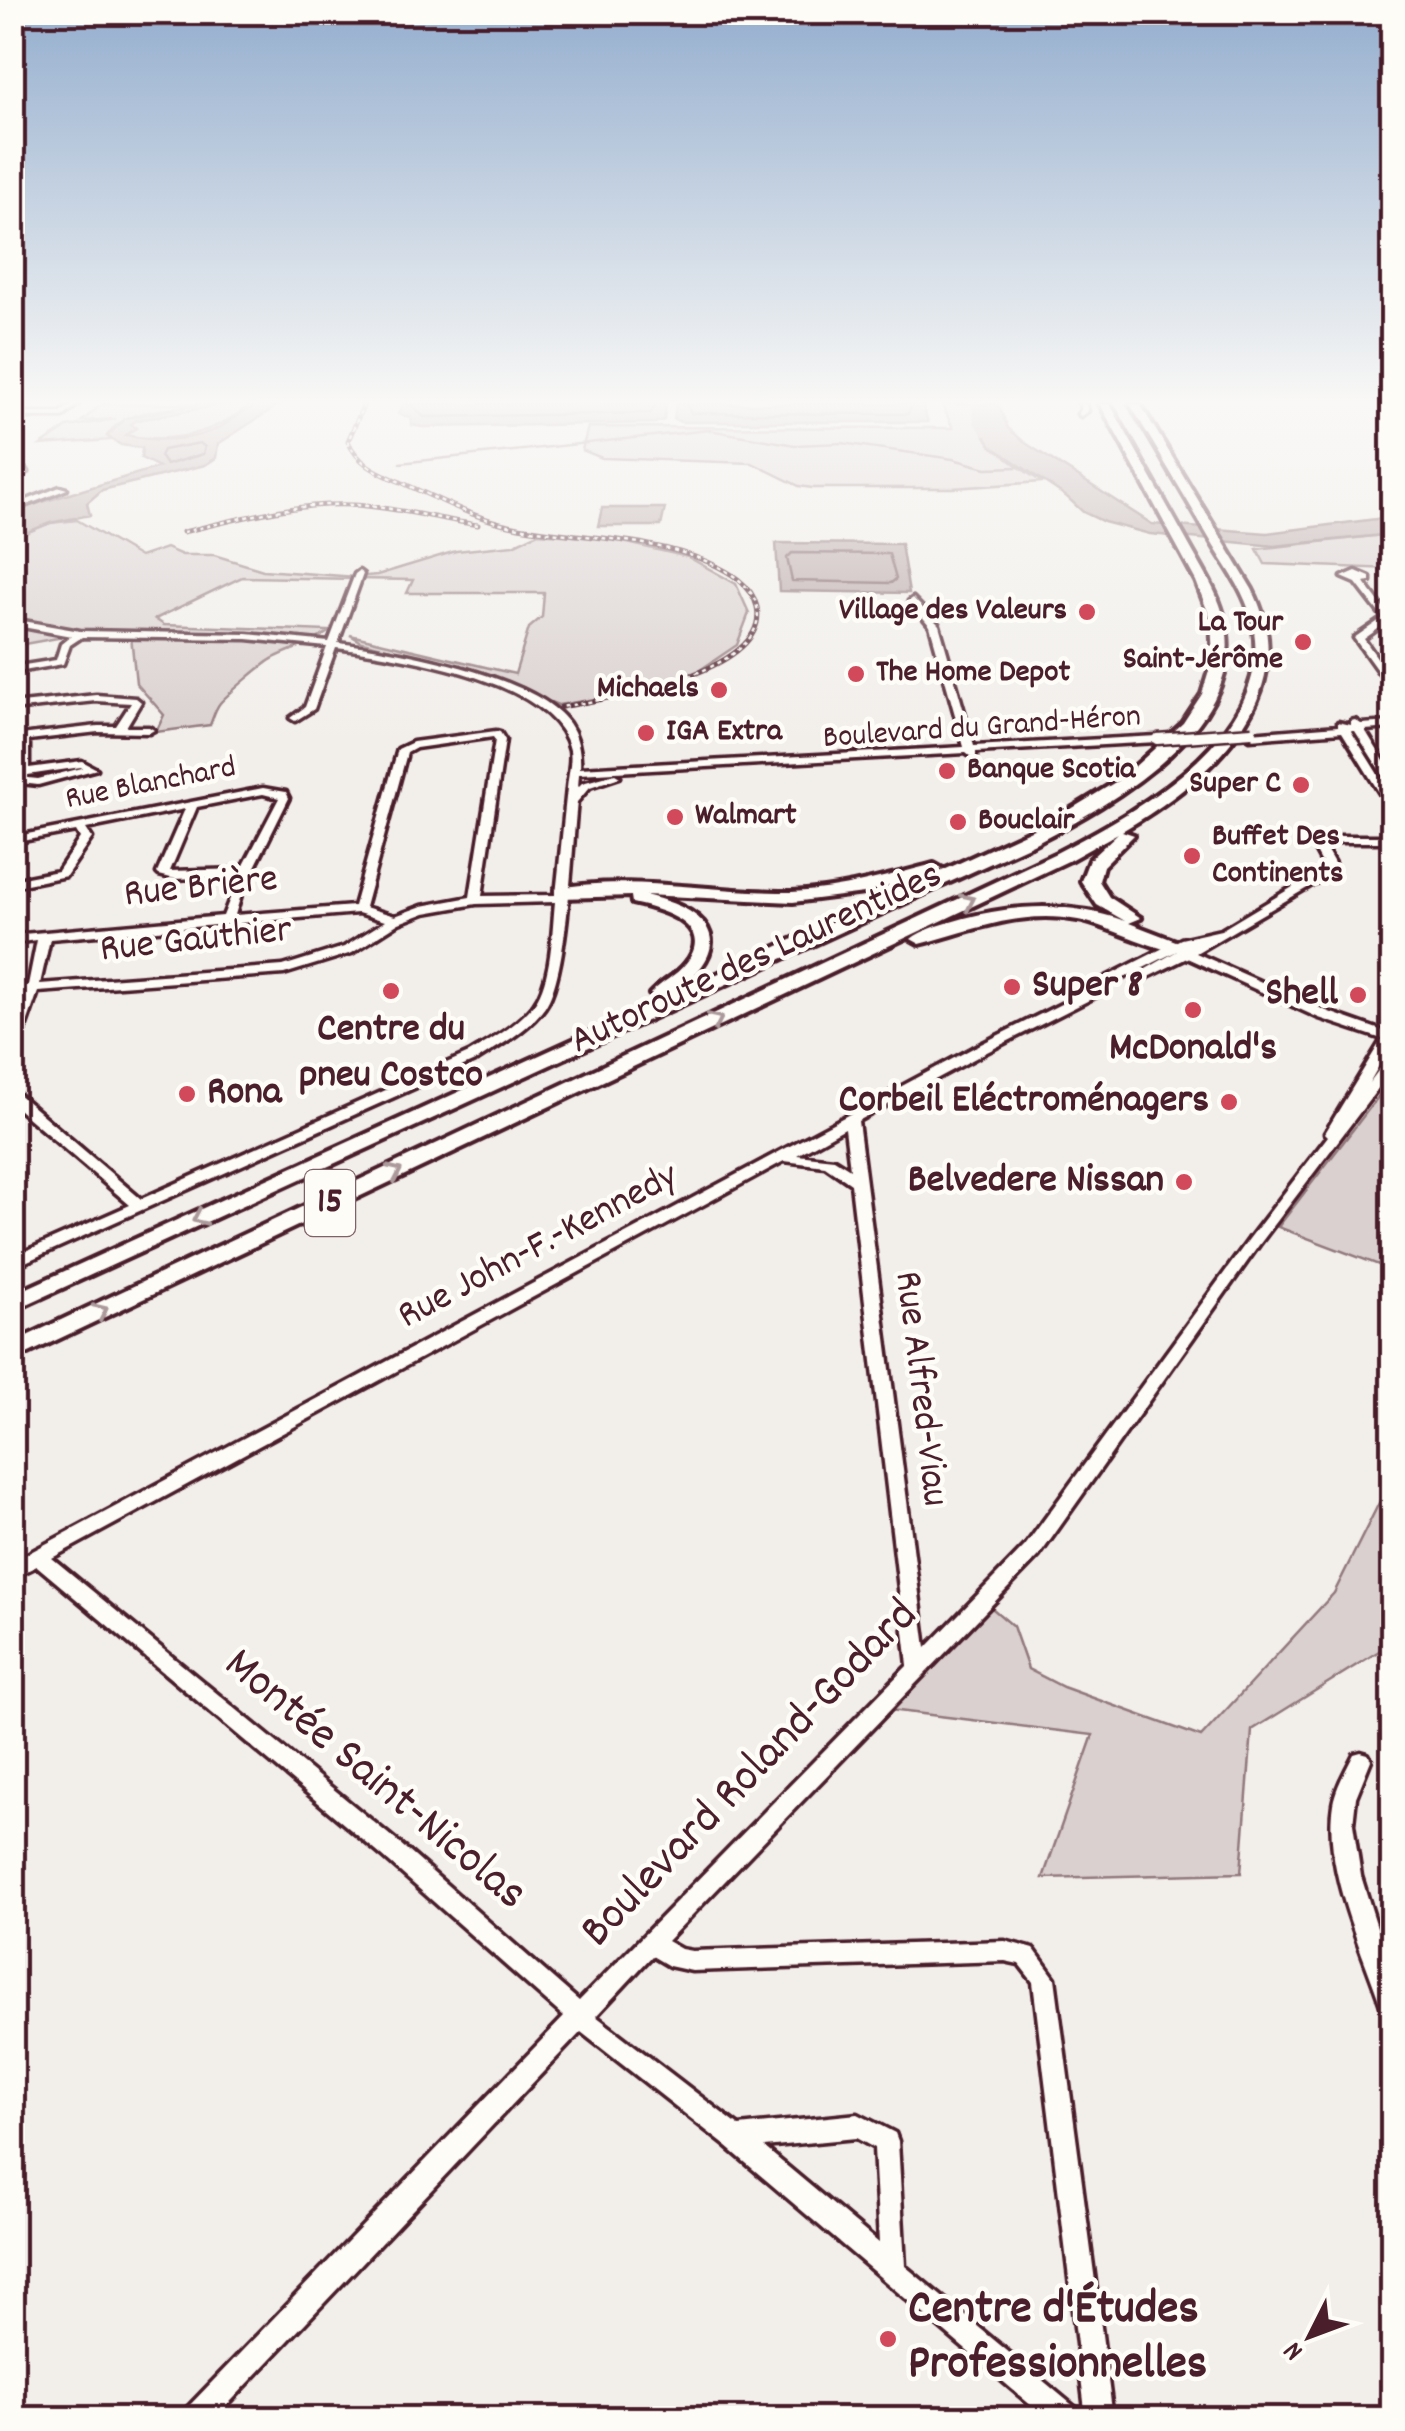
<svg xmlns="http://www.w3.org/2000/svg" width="1405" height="2431" font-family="Dekko,sans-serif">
  <rect width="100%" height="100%" fill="#f2efeb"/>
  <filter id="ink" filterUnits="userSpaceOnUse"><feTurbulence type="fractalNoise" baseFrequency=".01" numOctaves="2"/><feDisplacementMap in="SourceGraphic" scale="20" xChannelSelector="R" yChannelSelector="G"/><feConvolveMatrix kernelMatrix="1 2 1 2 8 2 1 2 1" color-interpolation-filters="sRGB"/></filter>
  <g filter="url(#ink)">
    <!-- green -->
    <g fill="#d9d0cf" stroke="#92787d" stroke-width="2.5">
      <path d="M102 404H200C170 411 125 407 107 436L111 440 41 445 67 427 116 419 82 421Z"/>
      <path d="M224 404H251C213 435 172 444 124 435L135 428 130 424 137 420Z"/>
      <path d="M942 404H975C977 440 1013 464 1042 482L953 488H812L799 486 752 463 602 458 582 450 588 427 953 428Z"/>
      <path d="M77 520 140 557 166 548 182 555H214L263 570 356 577 377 575 456 551 513 545 538 533 610 539 688 557 736 584 749 613 737 645 697 672 626 694 558 705 463 667 362 642 350 635 515 674 529 628 542 617 544 593H407L413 580 242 577 155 619 164 625 330 631C309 646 295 647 274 658 265 662 226 696 220 703 215 709 213 718 210 725L156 732 164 715 136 683 131 636 80 634 13 646 12 543 16 542 13 538 50 523Z"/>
      <polygon points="1392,534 1392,569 1265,564 1257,549"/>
      <polygon points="1388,1084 1392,1086 1392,1270 1278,1227"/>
      <polygon points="1392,1477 1392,1643 1252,1730 1241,1873 1043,1878 1093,1735 882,1709 986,1603 1013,1626 1028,1669 1063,1687 1201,1737 1334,1593"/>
    </g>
    <!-- water -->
    <g fill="#b7a5a6" stroke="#8b6f75" stroke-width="2.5">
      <path d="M200 404H224L137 420 131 424 136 428 126 435C155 442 194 442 222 426 248 410 247 404 280 404L218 444 216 458 205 465 102 490 87 503 90 515 50 523 13 538V512L16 510 159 467 141 458 142 448 121 445 107 436 126 418Z"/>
      <polygon points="403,404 666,404 664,420 654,423 422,427 411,425 411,418 398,414"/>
      <polygon points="676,404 922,404 928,422 681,422 674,419"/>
      <polygon points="975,404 998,404 1008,428 1024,442 1152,524 1267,533 1392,517 1392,534 1274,546 1150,534 1104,522 1083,512 1067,497 991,446 976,421"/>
      <polygon points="602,508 665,508 661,526 598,526"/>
      <polygon points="776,543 901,544 909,593 779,591"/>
    </g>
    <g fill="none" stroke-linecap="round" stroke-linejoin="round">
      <!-- shore -->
      <g stroke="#76555c" stroke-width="2.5">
        <polyline points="411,404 424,417 651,413 656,404"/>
        <polyline points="686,404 691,413 908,414 913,404"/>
        <polygon points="200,443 205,447 203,454 166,465 160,456 163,450"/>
        <polygon points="792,553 889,554 896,579 891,583 792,581 787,558"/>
      </g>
      <!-- stream -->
      <polyline stroke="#8b6f75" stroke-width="2.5" points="400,463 709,430 795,445 842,443 953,459 986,468 1018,467"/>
      <!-- river -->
      <polygon fill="#b7a5a6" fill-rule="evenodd" points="972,404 980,404 982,423 990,436 984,436 974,423"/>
      <defs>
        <g id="minor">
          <polygon points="72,404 78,404 63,417 12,417 12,413 61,413"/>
          <polygon points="1080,404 1086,404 1088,411 1081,416 1078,414 1081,410"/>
          <polygon points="12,468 27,470 28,472 12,479 12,474 16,473 12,472"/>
          <polygon points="60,487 67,489 12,511 12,506"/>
          <path d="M359 571 363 574 338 643C395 650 535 675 569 723 578 736 581 753 580 768L964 747 930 626 909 601 913 598 939 625 974 746 1157 736 1162 739 1157 742 976 752V757L972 758 966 753 579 774 578 787 582 783 615 774 620 777 590 787 577 802C572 845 568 976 545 1007 529 1030 502 1044 479 1059L12 1268V1257L130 1205 12 1104V1092L17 1093 141 1199 469 1053C492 1039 517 1026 534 1004 552 980 552 931 555 902L476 904 425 913 399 923 352 953 284 974 38 992 19 1046 12 1050V1027L25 993 12 994V986L28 985 37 940 12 943V935L223 916 239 876 175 879 159 875 157 873 185 809 86 829 92 838 66 876 12 887V880L58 871 80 838 76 831 12 843V837L263 788 286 792 289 798 241 895 235 915 354 906 398 749 413 742 496 731 500 732 505 740 482 896 556 895C560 859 563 824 567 788 568 776 572 762 570 750 554 679 398 656 336 648L314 709 295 721 290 718 305 707 327 647 247 639 82 637 70 645 63 664 12 673V667L56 660 61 644 71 636 12 625V619L80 631 247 634 329 642 355 574ZM493 737 495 740 470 897 422 906 395 916 365 907 407 753 416 748ZM263 794 279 798 242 869 170 871 197 807ZM358 913 385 921 344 947 283 966 40 984 50 939Z"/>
          <polygon points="1356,571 1370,577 1370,581 1364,582 1392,619 1364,639 1392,679 1392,688 1389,687 1354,638 1383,618 1356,583 1342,577"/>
          <path d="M96 695 136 698 141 702 126 727H149L154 730 149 733 98 732 29 740V768L82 761 97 769 38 785 21 783 18 779 19 741 12 742V736L98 726H116L131 703 96 701 12 710V704ZM81 767 82 768 38 779 28 778V775Z"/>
          <polygon points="1355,720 1361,724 1392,722 1392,728 1365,730 1392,774 1392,784 1388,783 1355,731 1351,731 1392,797 1392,808 1387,805 1342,732 1250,739 1245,736 1250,733 1338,726 1338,722 1351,725 1351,721"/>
          <path d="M1315 836H1392V842H1322L1334 863 1331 874 1196 953 1329 1012 1386 1032 1392 1029V1043L1369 1083 1387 1059 1392 1058V1070L1259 1245 1039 1556 667 1941 681 1949 692 1951 1005 1941 1034 1949 1055 1978 1113 2418H1086L1033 1982 1019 1964 1005 1961 692 1971 669 1966 652 1956 596 2016 739 2126 858 2114 895 2133 898 2141 905 2266 1076 2408 1079 2418H1046L726 2146 581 2032 215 2418H184L187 2408 564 2017 382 1856 37 1566 12 1578V1562L973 1048 1095 987 1098 981 1181 939 1221 930 1321 870 1322 863 1309 839ZM1179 950 1132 977 1138 981 1142 980 1187 958 1319 1018 1382 1039 1325 1133 1328 1136 1249 1239 1025 1546 926 1648 858 1121 983 1054 1105 992 1108 986ZM845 1128 850 1169 834 1159 797 1155ZM784 1161 825 1166 851 1184 908 1665 579 2001 398 1842 52 1558ZM856 2138 874 2148 879 2243 764 2147Z"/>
          <path d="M1361 1752 1368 1754 1371 1760 1356 1797 1353 1824 1361 1876 1392 1975V2017L1384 2014 1381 2006C1361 1947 1323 1867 1333 1804 1336 1787 1346 1770 1354 1754Z"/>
        </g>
        <g id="highway">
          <path d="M1100 404H1110C1136 451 1163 498 1189 545 1201 567 1216 589 1223 614 1255 724 1113 803 1033 844L12 1311V1295L663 999 650 994C661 982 676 976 686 963 717 924 659 909 632 903L631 896 561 898 555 897V889C628 874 717 893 792 892 840 890 887 876 934 864L943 869 864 893 793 902 645 895C719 912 736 949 669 996L1053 820 1122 778 1183 723 1202 694 1213 658 1211 620 1196 581Z"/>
          <path d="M1130 404H1140L1252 589C1307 696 1206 782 1122 831L1134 835 1103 866 1099 881 1109 897 1141 918 1129 923 1181 943V951C1162 954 1104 924 1078 920 1021 909 974 930 920 944L911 939C922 930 940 925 954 921 1012 904 1067 901 1125 921L1097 905 1081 881 1089 860 1118 833 1068 861 12 1361V1343L1056 853C1141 809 1288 728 1249 610 1241 586 1225 565 1212 543 1185 496 1157 450 1130 404Z"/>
        </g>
      </defs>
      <!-- minor casing -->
      <use href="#minor" stroke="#4a1f2b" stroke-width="7"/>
      <!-- highway casing -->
      <use href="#highway" stroke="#4a1f2b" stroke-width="8"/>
      <!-- minor -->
      <use href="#minor" fill="#fdfcf7" fill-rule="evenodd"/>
      <!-- highway -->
      <use href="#highway" fill="#fdfcf7" fill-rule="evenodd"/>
      <defs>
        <g id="rail">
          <path d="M364 404 348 441C359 467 383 474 407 485 442 501 476 519 514 526 578 539 647 536 708 562 728 571 752 584 757 607 771 674 604 699 561 707"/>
          <path d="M183 532C239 519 296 502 354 505 395 507 437 519 478 525"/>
        </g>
      </defs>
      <!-- rail casing -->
      <use href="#rail" stroke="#4a1f2b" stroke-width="5"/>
      <!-- rail -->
      <use href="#rail" stroke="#fdfcf7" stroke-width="2.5" stroke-dasharray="4" stroke-linecap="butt"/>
      <defs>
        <polyline id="minor-bridge" points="1157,739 1252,732"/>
      </defs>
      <!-- minor-bridge casing -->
      <use href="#minor-bridge" stroke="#4a1f2b" stroke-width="15" stroke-linecap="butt"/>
      <!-- minor-bridge -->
      <use href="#minor-bridge" stroke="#fdfcf7" stroke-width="10"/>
    </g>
    <!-- one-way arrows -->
    <defs><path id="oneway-chevron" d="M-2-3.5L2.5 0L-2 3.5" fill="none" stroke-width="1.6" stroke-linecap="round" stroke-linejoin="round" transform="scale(2.5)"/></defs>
    <g stroke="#ac999b">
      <use href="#oneway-chevron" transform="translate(968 901) rotate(-25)"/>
      <use href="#oneway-chevron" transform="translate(716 1020) rotate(-25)"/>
      <use href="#oneway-chevron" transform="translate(395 1172) rotate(-25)"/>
      <use href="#oneway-chevron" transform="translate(199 1218) rotate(155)"/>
      <use href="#oneway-chevron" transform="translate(101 1311) rotate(-25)"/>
    </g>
  </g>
  <!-- sky -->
  <linearGradient id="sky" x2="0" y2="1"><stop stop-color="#94aece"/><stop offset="0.54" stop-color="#f9f8f6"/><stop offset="1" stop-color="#f9f8f6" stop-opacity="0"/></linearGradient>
  <rect width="1405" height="744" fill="url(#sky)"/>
  <!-- markers -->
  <g fill="#d1495b" stroke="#fdfcf7" stroke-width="4">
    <circle cx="1087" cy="612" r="10"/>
    <circle cx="1303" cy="642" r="10"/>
    <circle cx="856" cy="674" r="10"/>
    <circle cx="719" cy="690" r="10"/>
    <circle cx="646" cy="733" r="10"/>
    <circle cx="947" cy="771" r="10"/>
    <circle cx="1301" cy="785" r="10"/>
    <circle cx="675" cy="817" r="10"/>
    <circle cx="958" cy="822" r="10"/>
    <circle cx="1192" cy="856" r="10"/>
    <circle cx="1012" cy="987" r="10"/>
    <circle cx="391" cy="991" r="10"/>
    <circle cx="1358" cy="995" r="10"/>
    <circle cx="1193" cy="1010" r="10"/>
    <circle cx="187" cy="1094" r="10"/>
    <circle cx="1229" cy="1102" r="10"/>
    <circle cx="1184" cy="1182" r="10"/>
    <circle cx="888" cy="2339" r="10"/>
  </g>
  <g text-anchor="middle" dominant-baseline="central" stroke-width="9" stroke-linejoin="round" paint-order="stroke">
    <!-- far-poi labels -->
    <g font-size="32" font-weight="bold" fill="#4a1f2b" stroke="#fdfcf7" text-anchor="start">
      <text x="1067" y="612" text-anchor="end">Village des Valeurs</text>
      <text x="1283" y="624" text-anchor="end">La Tour<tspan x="1283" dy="37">Saint-Jérôme</tspan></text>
      <text x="876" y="674">The Home Depot</text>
      <text x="699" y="690" text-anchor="end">Michaels</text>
      <text x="666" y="733">IGA Extra</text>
      <text x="967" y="771">Banque Scotia</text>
      <text x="1281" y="785" text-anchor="end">Super C</text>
      <text x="695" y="817">Walmart</text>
      <text x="978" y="822">Bouclair</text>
      <text x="1212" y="838">Buffet Des<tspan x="1212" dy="37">Continents</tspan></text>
    </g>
    <!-- far-street labels -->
    <g font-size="32" fill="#4a1f2b" stroke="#fdfcf7">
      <text transform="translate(982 729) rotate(-4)">Boulevard du Grand-Héron</text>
      <text transform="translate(151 785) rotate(-11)">Rue Blanchard</text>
    </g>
    <!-- shield labels -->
    <rect fill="#fdfcf7" stroke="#806168" stroke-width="2.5" x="305" y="1170" width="50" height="66" rx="8"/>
    <g font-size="38" font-weight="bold" fill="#4a1f2b">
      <text x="330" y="1203">15</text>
    </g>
    <!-- street labels -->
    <g font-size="40" fill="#4a1f2b" stroke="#fdfcf7">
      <text transform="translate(201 889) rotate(-6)">Rue Brière</text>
      <text transform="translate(196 942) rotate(-6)">Rue Gauthier</text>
      <text transform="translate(757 960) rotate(-25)">Autoroute des Laurentides</text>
      <text transform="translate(539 1248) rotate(-28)">Rue John-F.-Kennedy</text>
      <text transform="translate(919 1389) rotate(83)">Rue Alfred-Viau</text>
    </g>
    <!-- poi labels -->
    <g font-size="40" font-weight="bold" fill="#4a1f2b" stroke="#fdfcf7" text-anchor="end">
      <text x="1032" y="987" text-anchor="start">Super 8</text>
      <text x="1338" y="995">Shell</text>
      <text x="391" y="1031" text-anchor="middle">Centre du<tspan x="391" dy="46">pneu Costco</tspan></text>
      <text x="1193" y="1050" text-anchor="middle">McDonald's</text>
      <text x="207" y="1094" text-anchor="start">Rona</text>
      <text x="1209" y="1102">Corbeil Eléctroménagers</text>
      <text x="1164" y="1182">Belvedere Nissan</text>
    </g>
    <!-- near-street labels -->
    <g font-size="48" fill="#4a1f2b" stroke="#fdfcf7">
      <text transform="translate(751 1775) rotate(-46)">Boulevard Roland-Godard</text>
      <text transform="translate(374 1781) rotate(40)">Montée Saint-Nicolas</text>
    </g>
    <!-- near-poi labels -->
    <g font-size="48" font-weight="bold" fill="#4a1f2b" stroke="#fdfcf7" text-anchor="start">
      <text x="908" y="2311">Centre d'Études<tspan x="908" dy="55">Professionnelles</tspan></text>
    </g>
  </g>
  <!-- margin -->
  <rect width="1405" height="2431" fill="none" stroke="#fdfcf7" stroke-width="50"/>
  <rect x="25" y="25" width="1355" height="2381" fill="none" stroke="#4a1f2b" stroke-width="4" filter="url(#ink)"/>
  <!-- north arrow -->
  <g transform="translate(1310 2336) rotate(228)" stroke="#fdfcf7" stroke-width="8" paint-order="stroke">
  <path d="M0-8L18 38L0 25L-18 38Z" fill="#4a1f2b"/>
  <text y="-15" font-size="28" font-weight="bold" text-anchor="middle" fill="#4a1f2b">N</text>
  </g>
</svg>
